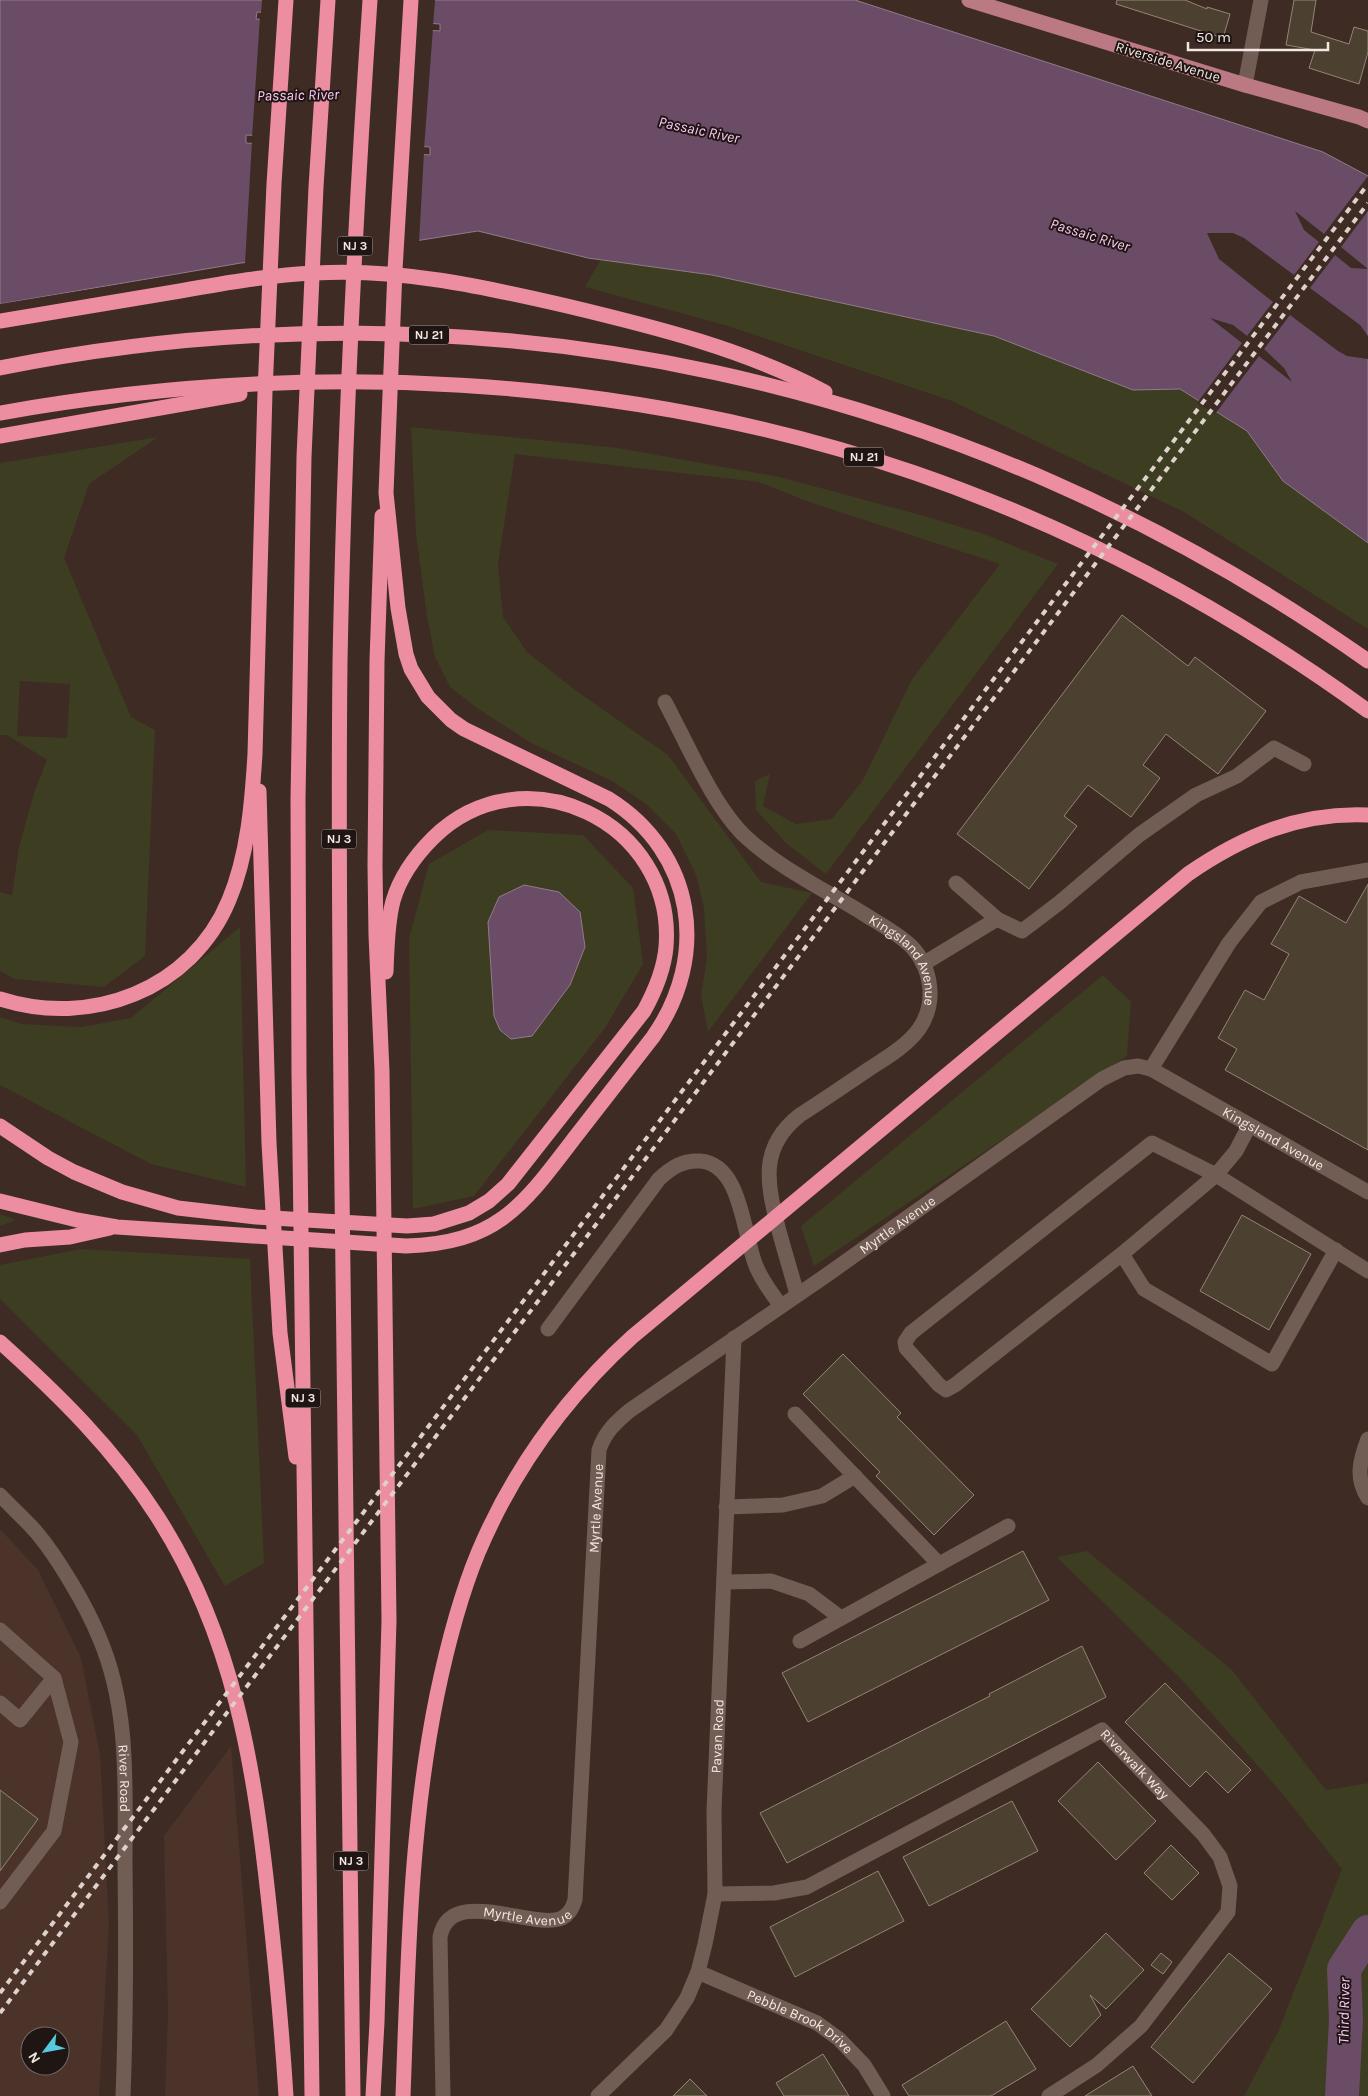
<svg xmlns="http://www.w3.org/2000/svg" width="1368" height="2096" font-family="Karla,sans-serif">
  <rect width="100%" height="100%" fill="#3e2b24"/>
  <!-- built -->
  <g fill="#4b332a" fill-rule="evenodd">
    <path d="M0 1529 38 1570 81 1658 100 1754 109 1924 99 2096H0ZM30 2036H60V2066H30Z"/>
    <polygon points="231,1746 259,2096 165,2096 168,2014 164,1836"/>
  </g>
  <!-- green -->
  <g fill="#3d3d21" fill-rule="evenodd">
    <polygon points="601,259 712,275 994,336 1133,390 1180,389 1247,431 1283,481 1368,543 1368,629 1184,512 952,401 728,326 585,287"/>
    <polygon points="411,427 618,448 780,477 924,516 984,534 1058,564 826,874 787,844 756,810 755,781 770,774 763,806 796,824 832,819 863,780 912,679 1000,564 812,503 759,482 515,454 498,564 503,617 527,652 575,690 668,755 761,882 812,893 708,1032 701,995 707,958 704,908 696,875 676,834 646,804 612,781 531,743 477,708 450,687 435,657 427,617 416,533"/>
    <path d="M158 437 89 484 64 558 131 717 155 730 145 956 104 987 14 979 0 971V892L12 895 19 847 34 793 47 760 7 735H0V463ZM20 681 70 684 67 738 17 736Z"/>
    <path d="M488 830 583 835 633 888 643 964 605 1028 474 1196 413 1209 409 939 429 864ZM488 922 500 1030 494 1016Z"/>
    <polygon points="240,927 246,1187 151,1164 0,1085 0,1017 22,1024 81,1027 131,1018"/>
    <polygon points="1103,975 1131,1002 1127,1056 814,1266 801,1226"/>
    <polygon points="0,1214 16,1220 0,1226"/>
    <polygon points="81,1249 250,1259 264,1563 225,1586 137,1435 0,1299 0,1265"/>
    <polygon points="1087,1551 1232,1670 1326,1790 1368,1783 1368,2096 1244,2096 1278,2032 1342,1869 1281,1792 1183,1681 1057,1557"/>
  </g>
  <!-- water -->
  <g fill="#6a4c66" stroke="#937a8b" fill-rule="evenodd">
    <path d="M0 0H855L1323 152 1368 176V543L1283 481 1247 431 1180 389 1133 390 994 336 712 275 588 258 478 231 371 248 241 263 0 304ZM257 12 440 24V31L256 19ZM246 135 430 147V155L246 143Z"/>
    <polygon points="524,885 559,892 580,912 585,947 570,985 532,1036 511,1039 500,1030 494,1016 488,922 499,897"/>
  </g>
  <!-- pier -->
  <g fill="#3e2b24">
    <polygon points="262,0 435,0 433,26 261,14"/>
    <polygon points="260,17 433,28 424,149 252,138"/>
    <polygon points="252,141 424,152 419,243 242,265 0,307 0,304 245,264"/>
    <polygon points="1368,176 1368,211 1341,247 1368,269 1351,268 1335,255 1310,288 1360,325 1368,336 1368,359 1347,356 1338,351 1290,315 1264,349 1284,368 1292,382 1259,356 1215,414 1197,403 1242,343 1210,318 1233,325 1247,336 1273,302 1219,259 1207,233 1233,233 1244,238 1294,275 1319,242 1304,230 1295,211 1324,234"/>
  </g>
  <g fill="none" stroke-linecap="round" stroke-linejoin="round">
    <!-- river -->
    <polyline stroke="#6a4c66" stroke-width="34" points="1342,2096 1346,2020 1344,1969 1368,1932"/>
  </g>
  <!-- building -->
  <g fill="#4c4030" stroke="#938674">
    <polygon points="1117,0 1185,0 1207,9 1207,7 1230,14 1223,38 1116,4"/>
    <polygon points="1294,0 1316,0 1311,32 1349,44 1354,27 1368,31 1368,52 1359,84 1309,68 1315,50 1286,45"/>
    <polygon points="1122,615 1188,666 1195,657 1266,711 1218,774 1166,734 1143,765 1160,778 1131,817 1088,785 1064,816 1077,826 1029,889 957,834"/>
    <polygon points="1368,884 1368,1150 1225,1070 1237,1049 1218,1038 1245,990 1264,1000 1289,954 1271,944 1299,896 1346,923"/>
    <polygon points="1242,1215 1311,1254 1269,1330 1200,1291"/>
    <polygon points="843,1354 901,1413 897,1417 974,1495 934,1535 876,1476 880,1472 803,1394"/>
    <polygon points="1023,1551 1049,1600 808,1722 782,1673"/>
    <polygon points="1082,1646 1106,1697 787,1863 760,1813 990,1696 989,1694"/>
    <polygon points="1165,1683 1251,1770 1228,1793 1206,1771 1190,1787 1125,1722"/>
    <polygon points="1098,1762 1156,1821 1116,1860 1058,1801"/>
    <polygon points="0,1790 38,1819 0,1871"/>
    <polygon points="1012,1801 1038,1851 929,1906 903,1857"/>
    <polygon points="1171,1845 1199,1873 1172,1900 1144,1873"/>
    <polygon points="878,1871 904,1921 795,1977 770,1927"/>
    <polygon points="1106,1933 1144,1970 1106,2009 1090,1995 1101,2015 1070,2047 1031,2009"/>
    <polygon points="1161,1953 1172,1962 1163,1974 1151,1965"/>
    <polygon points="1229,1953 1272,1989 1193,2083 1151,2047"/>
    <polygon points="1006,2021 1036,2069 991,2096 909,2096 902,2085"/>
    <polygon points="823,2054 849,2096 784,2096 776,2083"/>
    <polygon points="1133,2066 1152,2096 1085,2096"/>
    <polygon points="690,2079 707,2096 673,2096"/>
  </g>
  <g fill="none" stroke-linecap="round" stroke-linejoin="round">
    <!-- minor -->
    <g stroke="#725d55" stroke-width="15">
      <polyline points="1245,85 1261,0"/>
      <path id="s1" d="M665 702C687 743 714 808 747 838 781 869 825 890 864 914 880 924 897 933 911 946 932 968 937 1003 919 1029 906 1047 884 1059 866 1071 844 1086 822 1101 800 1115 759 1147 767 1183 778 1227 784 1250 791 1272 797 1294"/>
      <polyline points="956,883 997,919"/>
      <polyline points="923,964 997,919 1022,931 1059,903 1139,835 1196,795 1237,776 1274,748 1304,764"/>
      <polyline points="1151,1069 1229,943 1261,902 1301,882 1368,870"/>
      <polyline points="1249,1126 1236,1151 1216,1175 1368,1271"/>
      <polygon points="1152,1143 1216,1175 1122,1254 955,1385 946,1390 939,1385 906,1348 905,1342 911,1333"/>
      <polyline points="1122,1254 1144,1289 1272,1364 1336,1250"/>
      <path d="M548 1329 659 1179C671 1168 682 1160 700 1161 742 1164 743 1235 756 1266 762 1281 772 1294 781 1306"/>
      <polyline points="795,1414 939,1564"/>
      <path d="M1368 1439C1360 1460 1355 1478 1368 1498"/>
      <path id="s2" d="M0 1495C12 1508 26 1520 37 1533 58 1558 87 1607 99 1637 130 1708 125 1789 125 1865 126 1942 126 2019 123 2096"/>
      <polyline points="726,1507 783,1505 822,1496 855,1476"/>
      <polyline points="724,1582 771,1581 809,1594 841,1618"/>
      <polyline points="0,1630 54,1678 71,1742 54,1831 0,1902"/>
      <polyline points="800,1641 1008,1526"/>
      <polyline points="0,1703 20,1720 54,1678"/>
      <path id="s3" d="M715 1894 774 1893 807 1887 1102 1730 1203 1834 1220 1857 1230 1886 1228 1912 1141 2026 1097 2065 1049 2096"/>
      <path id="s4" d="M698 1972 817 2023 839 2039 864 2065 883 2096"/>
      <path id="s5" d="M443 2096 440 1937C450 1884 533 1931 562 1918 570 1914 573 1907 575 1900L599 1450C605 1432 615 1423 629 1411L831 1272 1102 1079 1124 1068 1138 1066 1151 1069 1368 1192"/>
      <path id="s6" d="M598 2096 666 2030 687 1998 698 1972 705 1944 715 1894 714 1811 734 1338"/>
    </g>
    <!-- major -->
    <polyline stroke="#bb7a83" stroke-width="15" points="969,0 1245,85 1359,117 1368,121"/>
    <!-- highway -->
    <g stroke="#ec8da2" stroke-width="15">
      <path d="M0 321C60 311 120 301 180 291 225 283 270 275 315 273 400 268 485 287 567 306 655 327 744 349 825 392"/>
      <path d="M0 368C481 271 968 379 1368 661"/>
      <path d="M0 413C302 359 623 373 915 473 1077 529 1229 610 1368 711"/>
      <polyline points="0,436 240,394"/>
      <polyline points="259,791 269,1143 280,1333 296,1457"/>
      <path d="M0 999C90 1028 192 990 229 900 248 855 252 802 255 754L265 392 274 184 286 0"/>
      <path d="M0 1126 48 1158 74 1172 122 1192 178 1208 256 1217 407 1226 434 1224 469 1213 489 1201 508 1184 644 1011C655 991 664 970 666 947 676 822 523 749 433 838 416 855 400 877 393 901 387 924 387 949 386 972"/>
      <path d="M0 1201 77 1220 117 1227 406 1246C499 1243 524 1204 576 1136 602 1103 627 1070 653 1037 710 956 695 853 609 799L464 729 451 720 428 697 411 669 406 654 398 608 386 493 395 270 411 0"/>
      <polyline points="0,1245 25,1240 70,1237 110,1228"/>
      <path d="M0 1342C59 1395 114 1449 157 1516 234 1636 254 1765 269 1904 276 1968 282 2032 286 2096"/>
      <polyline points="312,2096 299,1073 298,799 304,457 316,187 328,0"/>
      <path d="M353 2096C350 1794 346 1492 342 1190 340 1014 338 839 340 663 344 442 355 221 370 0"/>
      <polyline points="373,2096 377,2022 389,1621 382,1071 376,935 375,866 377,661 382,516"/>
      <path d="M403 2096C408 1962 410 1827 437 1695 447 1647 459 1599 478 1553 513 1470 566 1397 632 1337L1188 874C1243 836 1300 812 1368 815"/>
    </g>
    <!-- rail -->
    <g stroke="#ded0cb" stroke-width="4" stroke-dasharray="6 6" stroke-linecap="butt">
      <polyline points="0,1993 1368,184"/>
      <polyline points="0,2013 1368,203"/>
    </g>
  </g>
  <g text-anchor="middle" dominant-baseline="central" stroke-width="4" stroke-linejoin="round" paint-order="stroke">
    <!-- shield labels -->
    <g fill="#1f1613" stroke="#b4a8a4" stroke-width="1">
      <rect x="337.5" y="236.5" width="35" height="19" rx="4"/>
      <rect x="409" y="325.5" width="40" height="19" rx="4"/>
      <rect x="844" y="447.5" width="40" height="19" rx="4"/>
      <rect x="321.5" y="829.5" width="35" height="19" rx="4"/>
      <rect x="285.5" y="1388.5" width="35" height="19" rx="4"/>
      <rect x="333.5" y="1851.5" width="35" height="19" rx="4"/>
    </g>
    <g font-size="12" font-weight="bold" fill="#f4e7e2">
      <text x="355" y="246">NJ 3</text>
      <text x="429" y="335">NJ 21</text>
      <text x="864" y="457">NJ 21</text>
      <text x="339" y="839">NJ 3</text>
      <text x="303" y="1398">NJ 3</text>
      <text x="351" y="1861">NJ 3</text>
    </g>
    <!-- street labels -->
    <g font-size="14" fill="#f4e7e2" stroke="#1f1613">
      <text transform="translate(1168 62) rotate(17)">Riverside Avenue</text>
      <text stroke="none"><textPath href="#s1" startOffset="364">Kingsland Avenue</textPath></text>
      <text stroke="none"><textPath href="#s5" startOffset="1589">Kingsland Avenue</textPath></text>
      <text stroke="none"><textPath href="#s5" startOffset="1145">Myrtle Avenue</textPath></text>
      <text stroke="none"><textPath href="#s5" startOffset="710">Myrtle Avenue</textPath></text>
      <text stroke="none"><textPath href="#s6" startOffset="399">Pavan Road</textPath></text>
      <text stroke="none"><textPath href="#s3" startOffset="474">Riverwalk Way</textPath></text>
      <text stroke="none"><textPath href="#s2" startOffset="319">River Road</textPath></text>
      <text stroke="none"><textPath href="#s5" startOffset="260">Myrtle Avenue</textPath></text>
      <text stroke="none"><textPath href="#s4" startOffset="114">Pebble Brook Drive</textPath></text>
    </g>
    <!-- water labels -->
    <g font-size="15" font-style="italic" fill="#fec7f5" stroke="#1f1613">
      <text transform="translate(298 95) rotate(-1)">Passaic River</text>
      <text transform="translate(699 130) rotate(12)">Passaic River</text>
      <text transform="translate(1090 235) rotate(17)">Passaic River</text>
      <text transform="translate(1344 2011) rotate(-89)">Third River</text>
    </g>
  </g>
  <!-- north arrow -->
  <g transform="translate(45 2051) rotate(238)"><circle r="24" fill="#1f1613" stroke="#746a66"/>
  <path d="M0-4L9 19L0 12L-9 19Z" fill="#55cadf"/>
  <text y="-8" font-size="14" font-weight="bold" text-anchor="middle" fill="#f4e7e2">N</text>
  </g>
  <!-- scale -->
  <path d="M1188 42v8h140v-8" fill="none" stroke="#f4e7e2" stroke-width="2.5"/>
  <text x="1196" y="42" font-size="15" fill="#f4e7e2" stroke="#1f1613" stroke-width="4" paint-order="stroke">50 m</text>
</svg>
